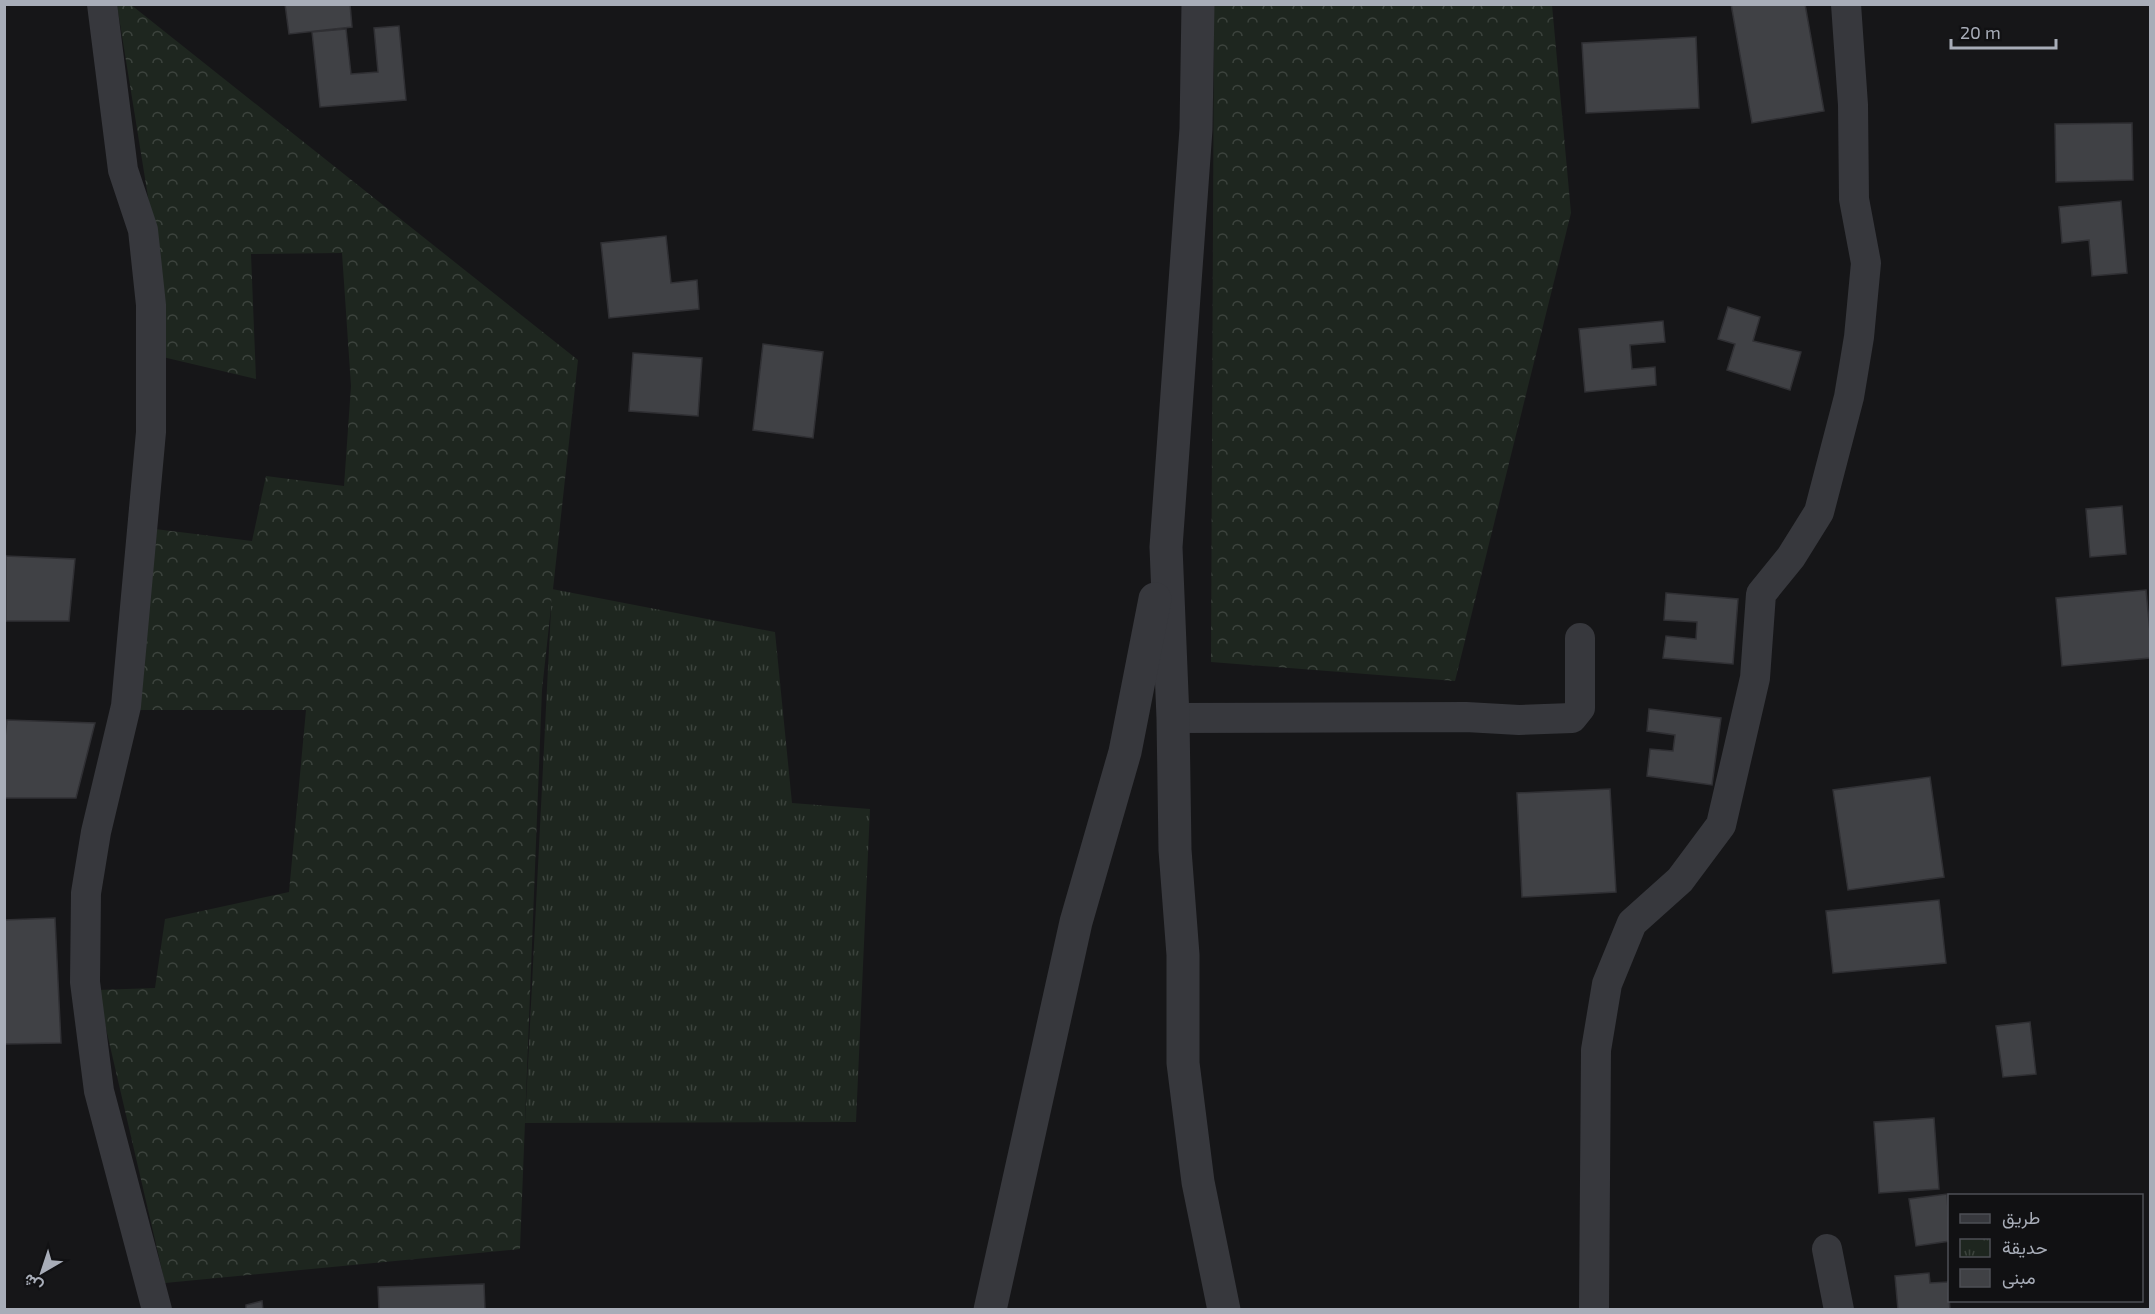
<svg xmlns="http://www.w3.org/2000/svg" width="2155" height="1314" font-family="'Exo 2',Vazirmatn,sans-serif">
  <defs>
    <pattern id="forest-crowns" width="20" height="18" patternUnits="userSpaceOnUse" patternTransform="scale(1.5)"><rect width="20" height="18" fill="#1e261f"/><path d="M2 6a3 3 0 1 1 6 0M12 15a3 3 0 1 1 6 0" fill="none" stroke="#3c433d"/></pattern>
    <pattern id="park-tufts" width="24" height="20" patternUnits="userSpaceOnUse" patternTransform="scale(1.5)"><rect width="24" height="20" fill="#1e261f"/><path d="M3 7l-1-3M5 7V3M7 7l1-3M15 17l-1-3M17 17v-4M19 17l1-3" fill="none" stroke="#3c433d"/></pattern>
  </defs>
  <rect width="100%" height="100%" fill="#161618"/>
  <!-- forest -->
  <g fill="url(#forest-crowns)">
    <polygon points="130,4 578,360 542,690 520,1249 165,1283 97,990 155,988 165,919 289,892 306,710 138,710 155,529 252,541 266,476 344,486 351,386 342,253 251,254 256,379 150,354 149,203 117,5"/>
    <polygon points="1214,5 1552,5 1571,213 1455,681 1211,662"/>
  </g>
  <!-- park -->
  <polygon fill="url(#park-tufts)" points="552,589 775,632 792,803 870,809 856,1122 525,1123"/>
  <!-- building -->
  <g fill="#404145" stroke="#303034" stroke-width="1.5">
    <polygon points="285,4 350,4 352,27 289,34"/>
    <polygon points="1731,4 1805,4 1824,111 1752,123"/>
    <polygon points="399,26 406,100 320,107 312,32 346,29 351,74 378,72 374,28"/>
    <polygon points="1696,37 1699,108 1586,113 1582,43"/>
    <polygon points="2132,123 2133,180 2056,182 2055,124"/>
    <polygon points="2121,201 2127,273 2092,276 2089,240 2062,243 2059,207"/>
    <polygon points="666,236 671,283 697,280 699,309 609,318 601,243"/>
    <polygon points="1728,307 1760,317 1753,341 1801,352 1790,390 1727,370 1735,344 1718,339"/>
    <polygon points="1663,321 1665,342 1630,345 1632,369 1655,367 1656,385 1585,392 1579,329"/>
    <polygon points="763,344 823,352 813,438 753,430"/>
    <polygon points="633,353 702,358 698,416 629,411"/>
    <polygon points="2122,506 2126,554 2090,557 2086,509"/>
    <polygon points="6,556 75,559 69,621 6,621"/>
    <polygon points="2146,590 2150,632 2150,658 2062,666 2056,598"/>
    <polygon points="1666,593 1738,599 1733,664 1663,658 1666,636 1696,639 1697,622 1664,620"/>
    <polygon points="1649,709 1721,718 1712,785 1647,776 1650,749 1673,751 1675,735 1647,731"/>
    <polygon points="7,720 95,723 76,798 4,798 4,746"/>
    <polygon points="1930,777 1944,877 1848,890 1833,790"/>
    <polygon points="1610,789 1616,892 1522,897 1517,793"/>
    <polygon points="1939,900 1946,963 1833,973 1826,911"/>
    <polygon points="55,918 61,1043 4,1044 4,920"/>
    <polygon points="2030,1022 2036,1074 2003,1077 1996,1026"/>
    <polygon points="1934,1118 1939,1189 1879,1193 1874,1122"/>
    <polygon points="1947,1194 1950,1241 1916,1246 1909,1199"/>
    <polygon points="1929,1273 1930,1283 1948,1282 1950,1310 1898,1310 1895,1276"/>
    <polygon points="484,1284 485,1310 379,1310 378,1287"/>
    <polygon points="262,1301 263,1310 246,1310 246,1305"/>
  </g>
  <g fill="none" stroke-linecap="round" stroke-linejoin="round">
    <!-- minor -->
    <g stroke="#37383d" stroke-width="30">
      <polyline points="102,4 123,170 143,230 151,305 151,432 126,706 96,832 86,893 85,982 99,1091 157,1310"/>
      <polyline points="1173,718 1466,717 1519,720 1572,718 1580,708 1580,638"/>
      <polyline points="1827,1249 1839,1310"/>
      <polyline points="1594,1310 1596,1050 1607,984 1632,923 1680,880 1721,825 1755,678 1761,594 1791,557 1819,512 1849,397 1859,337 1866,263 1854,199 1853,105 1846,4"/>
    </g>
    <!-- tertiary -->
    <g stroke="#37383d" stroke-width="33">
      <polyline points="1198,4 1196,129 1166,547 1173,718 1175,850 1183,955 1183,1063 1198,1182 1224,1310"/>
      <polyline points="990,1310 1076,922 1125,752 1155,599"/>
    </g>
  </g>
  <!-- border -->
  <rect width="2155" height="1314" fill="none" stroke="#a8adb8" stroke-width="12"/>
  <!-- legend -->
  <rect x="1948" y="1194" width="195" height="108" fill="#111113" stroke="#4d4f55" stroke-width="1.5"/>
  <rect x="1960" y="1214" width="30" height="9" fill="#37383d" stroke="#4d4f55" stroke-width="1.5"/>
  <text x="2002" y="1224" font-size="18" fill="#a8adb8">طريق</text>
  <rect x="1960" y="1239" width="30" height="18" fill="url(#park-tufts)" stroke="#4d4f55" stroke-width="1.5"/>
  <text x="2002" y="1254" font-size="18" fill="#a8adb8">حديقة</text>
  <rect x="1960" y="1269" width="30" height="18" fill="#404145" stroke="#4d4f55" stroke-width="1.5"/>
  <text x="2002" y="1284" font-size="18" fill="#a8adb8">مبنى</text>
  <!-- north arrow -->
  <g transform="translate(42 1272) rotate(219)" stroke="#111113" stroke-width="4.5" paint-order="stroke">
  <path d="M0-4.5L10 22L0 15L-10 22Z" fill="#a8adb8"/>
  <text y="-9" font-size="16" font-weight="bold" text-anchor="middle" fill="#a8adb8">ش</text>
  </g>
  <!-- scale -->
  <path d="M1951 39v9h105v-9" fill="none" stroke="#a8adb8" stroke-width="3"/>
  <text x="1960" y="39" font-size="18" fill="#a8adb8" stroke="#111113" stroke-width="4.5" paint-order="stroke">20 m</text>
</svg>
